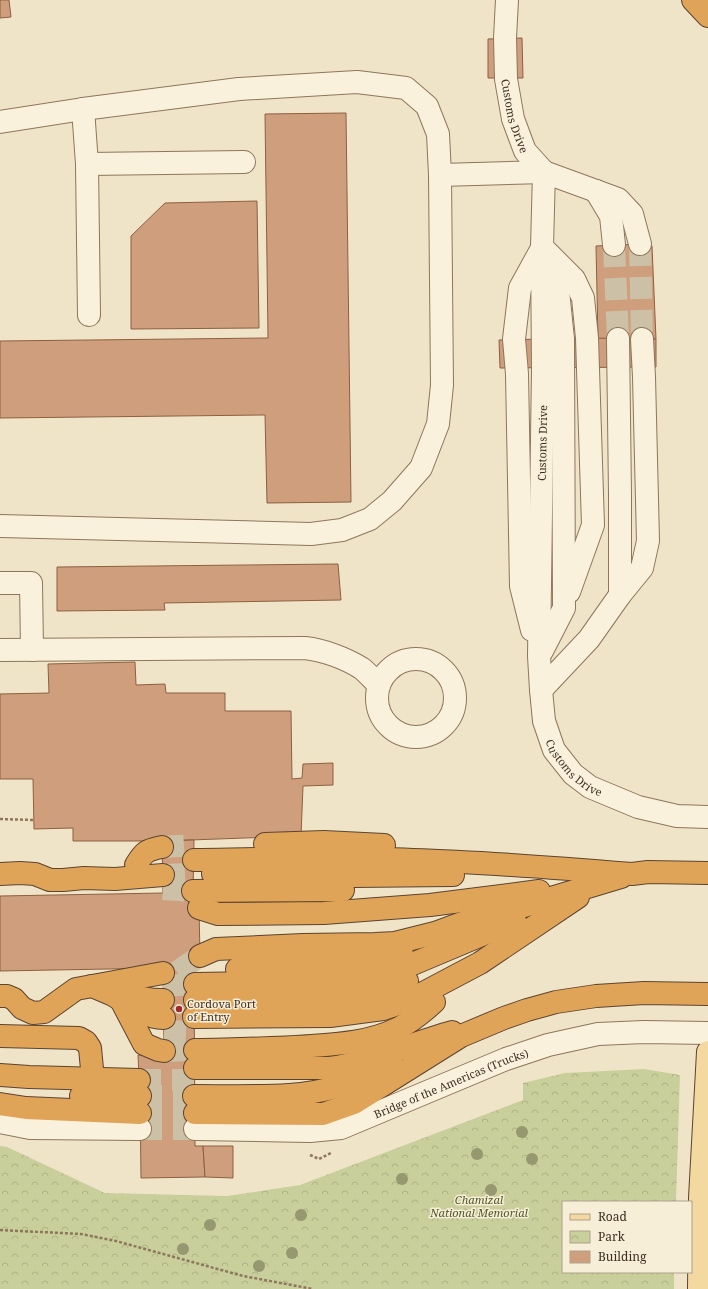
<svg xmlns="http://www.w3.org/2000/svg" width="708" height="1289" font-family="'Noto Serif',serif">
  <defs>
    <pattern id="park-crowns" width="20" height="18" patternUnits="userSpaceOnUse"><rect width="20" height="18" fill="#c9cf9b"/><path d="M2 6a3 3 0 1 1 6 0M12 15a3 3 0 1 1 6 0" fill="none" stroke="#aeb285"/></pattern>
  </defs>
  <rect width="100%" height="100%" fill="#f0e4c8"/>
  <!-- park -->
  <polygon fill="url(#park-crowns)" points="644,1069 680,1075 676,1202 563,1202 563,1272 674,1272 674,1289 0,1289 0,1146 7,1147 105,1193 227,1196 300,1185 523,1100 523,1083 565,1073"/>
  <!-- building -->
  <g fill="#cf9f7d" stroke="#8d5f41">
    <polygon points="0,0 9,0 11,17 0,18"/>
    <polygon points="522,38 523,78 488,78 488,39"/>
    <polygon points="346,113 351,502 267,503 265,415 0,418 0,341 268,338 265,114"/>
    <polygon points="257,201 259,328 131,329 131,236 165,203"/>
    <polygon points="640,244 652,246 656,339 598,339 596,246"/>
    <polygon points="587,338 656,339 656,367 500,368 499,340"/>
    <polygon points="338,564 341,600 164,603 165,610 57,611 57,567"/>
    <polygon points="135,662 136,685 165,684 166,693 225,693 225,711 291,711 292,779 302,778 303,764 333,763 333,785 303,786 301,836 162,841 73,841 73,828 34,829 33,779 0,779 0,694 49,693 48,664"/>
    <polygon points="194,840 193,891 199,908 200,956 196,963 194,970 195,1146 203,1146 205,1177 141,1178 140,1096 138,1055 164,1056 163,968 0,971 0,896 163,893 162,841"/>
    <polygon points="203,1146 233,1146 233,1178 205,1177"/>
  </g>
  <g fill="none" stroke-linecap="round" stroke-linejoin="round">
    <!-- minor-tunnel -->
    <g stroke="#ccc0a6" stroke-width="22" stroke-dasharray="22 11" stroke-linecap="butt">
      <polyline points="640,244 642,339"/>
      <polyline points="614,245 618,339"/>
      <polyline points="140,1129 195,1129"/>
    </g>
    <!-- highway-tunnel -->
    <g stroke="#ccc0a6" stroke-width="22" stroke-dasharray="22 11" stroke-linecap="butt">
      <polyline points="162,847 195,845"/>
      <polyline points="163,875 194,874"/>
      <polyline points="163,889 193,891"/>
      <polyline points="177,972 200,956"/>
      <polyline points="163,986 195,984"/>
      <polyline points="164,1031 195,1032"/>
      <polyline points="164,1051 195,1050"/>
      <polyline points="139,1080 196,1080"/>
      <polyline points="140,1096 194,1096"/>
      <polyline points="140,1113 195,1113"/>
    </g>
    <defs>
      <g id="minor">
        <path id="s1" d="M507 0 505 38 506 79 513 119 525 151 544 172 542 247 543 368 539 656 541 690 544 721 554 750 573 774 590 787 638 807 677 816 708 817"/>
        <polyline points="83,109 87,164 89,315"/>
        <polyline points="0,122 83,109 239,89 357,82 406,88 427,106 438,134 440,175 442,385 438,424 421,468 392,501 370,519 342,530 311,534 0,526"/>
        <polyline points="87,164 244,162"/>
        <polyline points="440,175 544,172 618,199 632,214 640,244"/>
        <polyline points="596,191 611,216 614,245"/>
        <polyline points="547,252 574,279 583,298 587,338 593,525 569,592"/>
        <polyline points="0,583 31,583 32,650"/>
        <polyline points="620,595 642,568 648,541 644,377 642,339"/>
        <polyline points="532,630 521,586 517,374 514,339 520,288 542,248"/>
        <path d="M0 650 305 648C323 650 345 658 361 668 367 672 373 680 379 685"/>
        <polyline points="542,651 564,608 563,339 558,291 548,261"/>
        <circle cx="416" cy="698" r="39"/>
        <polyline points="541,690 589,639 620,595 620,495 618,339"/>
        <polyline points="0,1122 30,1128 140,1129"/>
        <path id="s2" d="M195 1129 310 1131 341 1128 506 1059 548 1045 598 1034 644 1032 708 1033"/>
      </g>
      <polyline id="major" points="699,1289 700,1198 708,1052"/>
      <g id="highway">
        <polyline points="693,0 708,16"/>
        <polyline points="265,844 324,842 384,845"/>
        <path d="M194 860C267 859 340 857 413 860 486 862 559 868 632 874L648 872 708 873"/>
        <path d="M136 865C144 852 146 850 162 847"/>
        <polyline points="0,874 20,873 35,874 50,880 63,880 84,878 115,879 163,875"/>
        <polyline points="213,874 354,876 453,875"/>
        <polyline points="193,891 343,890"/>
        <polyline points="199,908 218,914 324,913 430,905 539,891"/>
        <polyline points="200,956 216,949 303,945 375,944 395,943 435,933 462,923 521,907 621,877"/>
        <polyline points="237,969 357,962 402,954"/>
        <polyline points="195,984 313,982 374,976 403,968 515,921"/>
        <path d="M92 986C99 989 106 992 113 995 130 1005 142 1017 164 1018"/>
        <path d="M122 992C138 997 146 1000 163 1000"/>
        <polyline points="0,996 7,996 14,999 22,1008 33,1013 44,1012 76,989 163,973"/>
        <path d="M195 1000C225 1000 254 1000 284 1000 326 999 368 1000 407 981"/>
        <polyline points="122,1002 144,1044 158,1050 164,1051"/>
        <polyline points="194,1017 330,1016 383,1009 410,1000 480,963 578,897"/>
        <polyline points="0,1036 79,1038 86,1042 90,1048 96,1111"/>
        <path d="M195 1050C234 1049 273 1049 311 1046 340 1044 370 1042 397 1029 411 1022 422 1013 434 1002"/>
        <path d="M195 1068H330C373 1062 411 1043 452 1032"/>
        <polyline points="0,1075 29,1077 139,1080"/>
        <polyline points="81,1096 140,1096"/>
        <path d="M194 1096C226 1096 258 1097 289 1095 322 1093 364 1081 393 1067"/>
        <polyline points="0,1104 26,1108 140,1113"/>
        <polyline points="195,1113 323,1114 354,1103 461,1036 504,1018 527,1010 556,1002 596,996 644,993 708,994"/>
      </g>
    </defs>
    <!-- minor casing -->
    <use href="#minor" stroke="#8d765c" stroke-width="24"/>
    <!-- major casing -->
    <use href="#major" stroke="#5b4430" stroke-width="24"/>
    <!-- highway casing -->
    <use href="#highway" stroke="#5b4430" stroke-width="24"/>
    <!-- path -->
    <g stroke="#8d765c" stroke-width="2.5" stroke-dasharray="3 2" stroke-linecap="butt">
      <polyline points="0,819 34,820"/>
      <polyline points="310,1155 319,1159 331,1153"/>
      <polyline points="0,1230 81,1234 116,1241 243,1276 313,1289"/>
    </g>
    <!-- minor -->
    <use href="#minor" stroke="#faf1dc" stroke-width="22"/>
    <!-- major -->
    <use href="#major" stroke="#f3d9a0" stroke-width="22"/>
    <!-- highway -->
    <use href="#highway" stroke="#e0a458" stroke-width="22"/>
  </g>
  <!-- trees -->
  <g fill="#96986f">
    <circle cx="522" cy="1132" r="6"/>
    <circle cx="477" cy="1154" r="6"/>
    <circle cx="532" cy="1159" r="6"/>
    <circle cx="402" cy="1179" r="6"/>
    <circle cx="491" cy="1190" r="6"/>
    <circle cx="301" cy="1215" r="6"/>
    <circle cx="210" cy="1225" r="6"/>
    <circle cx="183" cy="1249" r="6"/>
    <circle cx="292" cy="1253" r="6"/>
    <circle cx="259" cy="1266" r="6"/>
  </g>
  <!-- markers -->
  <circle fill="#9e2a2b" stroke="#f7eed8" stroke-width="1.5" cx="179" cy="1009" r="4"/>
  <g text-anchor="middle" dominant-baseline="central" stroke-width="3" stroke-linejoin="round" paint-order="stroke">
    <!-- street labels -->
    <g font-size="11" fill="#3d2e20" stroke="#f7eed8">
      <text stroke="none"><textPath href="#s1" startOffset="117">Customs Drive</textPath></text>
      <text transform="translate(542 443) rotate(-89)">Customs Drive</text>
      <text stroke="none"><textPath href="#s1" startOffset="789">Customs Drive</textPath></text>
      <text stroke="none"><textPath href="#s2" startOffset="265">Bridge of the Americas (Trucks)</textPath></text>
    </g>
    <!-- poi labels -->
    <g font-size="11" fill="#3d2e20" stroke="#f7eed8" text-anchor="start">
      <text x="187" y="1003">Cordova Port<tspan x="187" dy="13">of Entry</tspan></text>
    </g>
    <!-- park labels -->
    <g font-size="11" font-style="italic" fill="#4d5a26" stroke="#f7eed8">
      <text x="479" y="1199">Chamizal<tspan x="479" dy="13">National Memorial</tspan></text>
    </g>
  </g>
  <!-- legend -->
  <rect x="562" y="1201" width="130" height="72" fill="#f7eed8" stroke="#ada18e"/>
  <rect x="570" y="1214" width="20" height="6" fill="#f3d9a0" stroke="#ada18e"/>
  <text x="598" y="1221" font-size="12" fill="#3d2e20">Road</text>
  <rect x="570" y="1231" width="20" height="12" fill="url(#park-crowns)" stroke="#ada18e"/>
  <text x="598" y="1241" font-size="12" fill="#3d2e20">Park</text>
  <rect x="570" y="1251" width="20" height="12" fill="#cf9f7d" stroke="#ada18e"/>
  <text x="598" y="1261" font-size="12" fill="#3d2e20">Building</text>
</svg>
